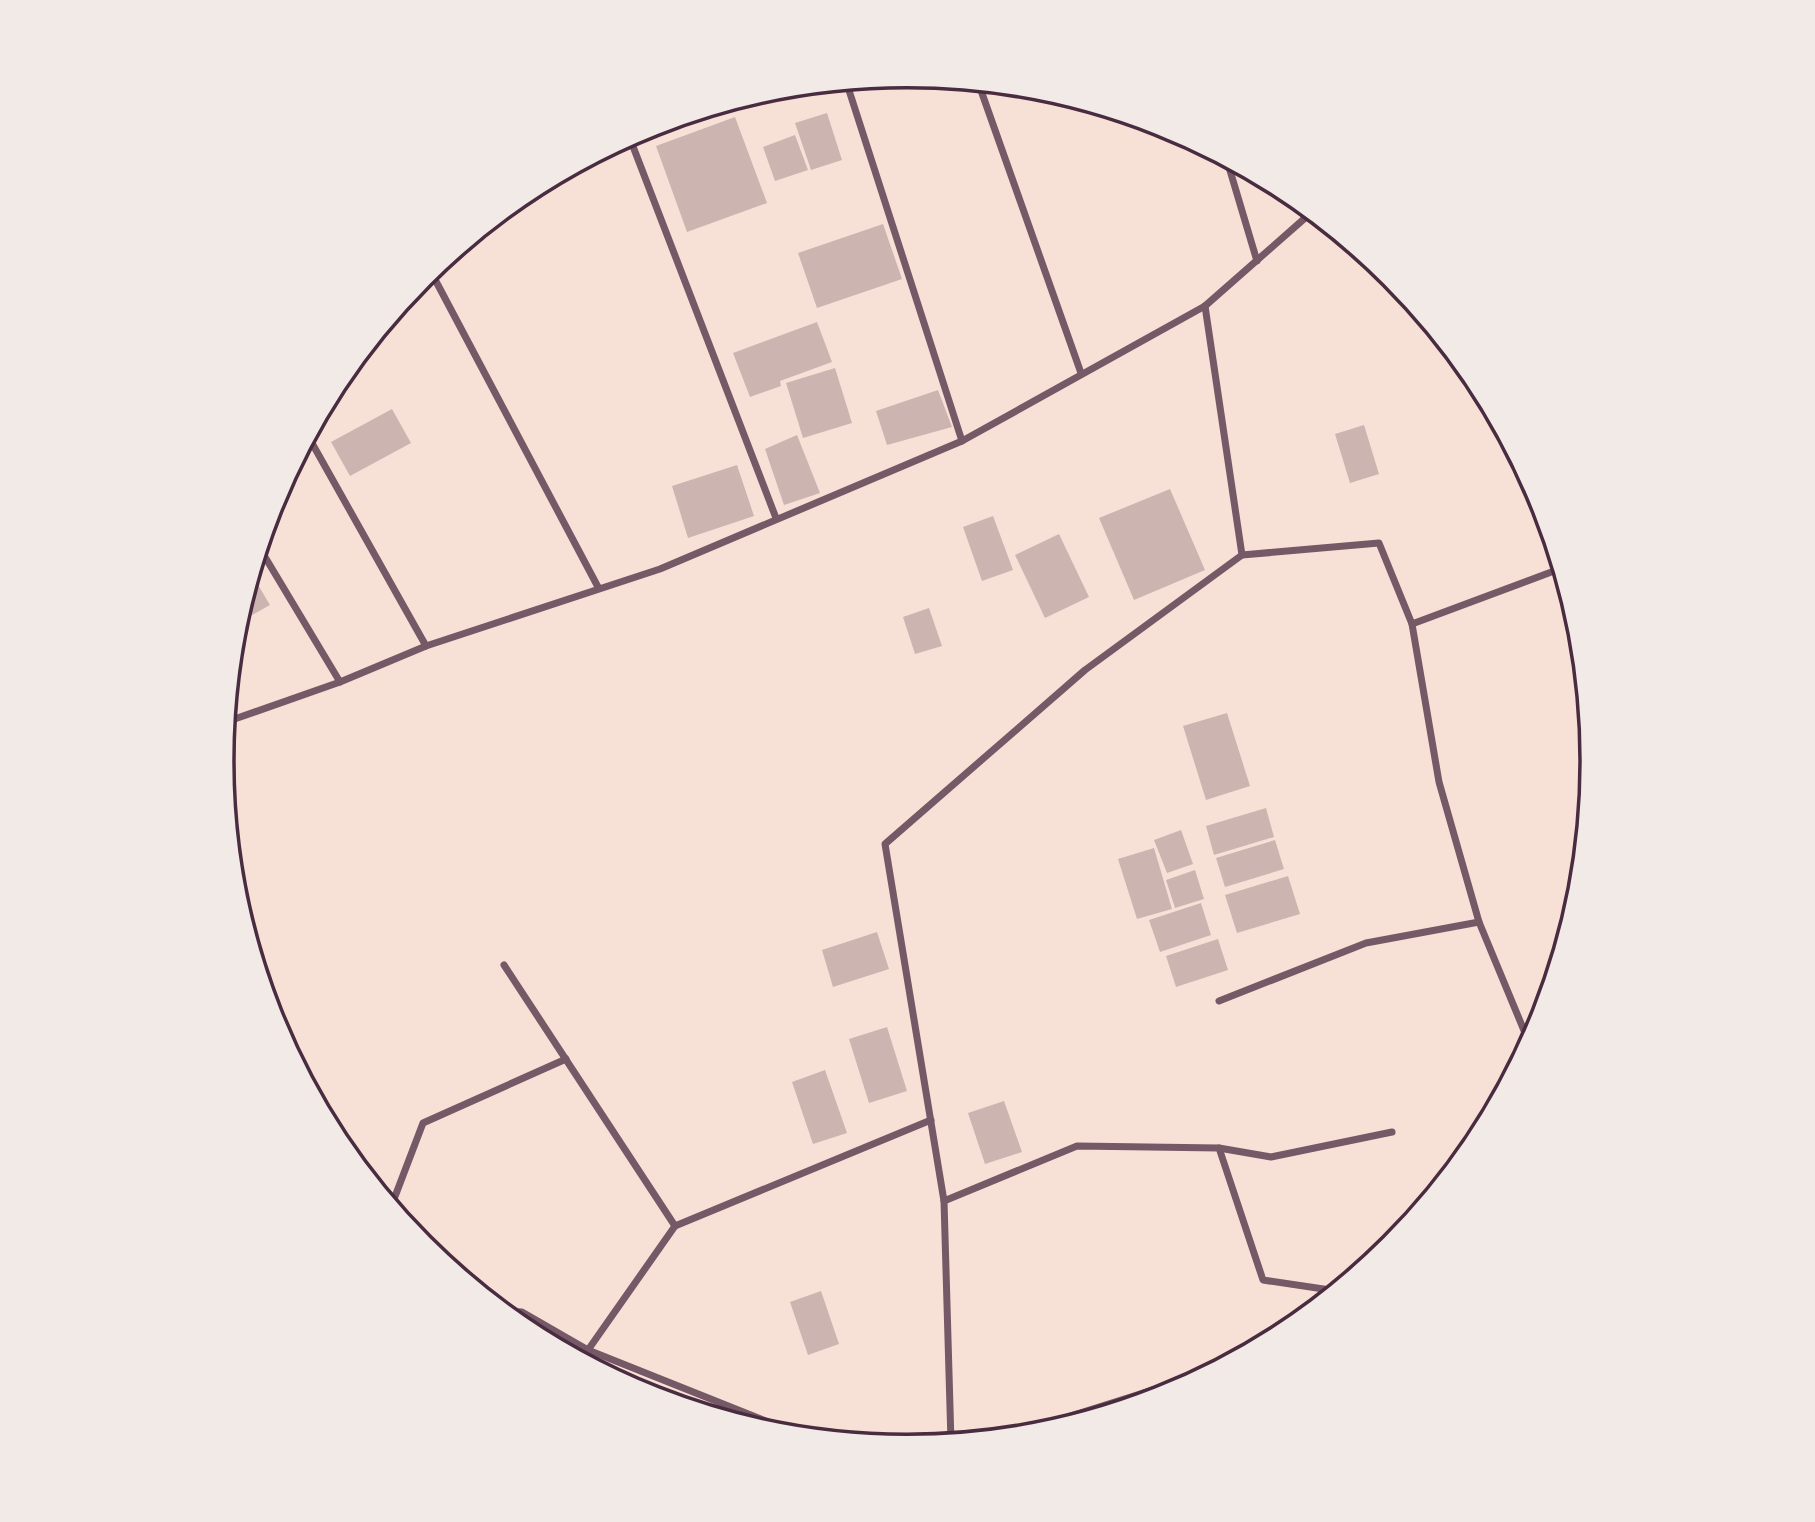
<svg xmlns="http://www.w3.org/2000/svg" width="1815" height="1522" font-family="Montserrat,sans-serif">
  <rect width="100%" height="100%" fill="#f7e1d7"/>
  <!-- building -->
  <g fill="#ccb4b1">
    <polygon points="827,113 842,160 811,170 795,123"/>
    <polygon points="735,117 767,203 687,232 656,146"/>
    <polygon points="795,135 808,170 775,181 763,147"/>
    <polygon points="883,224 902,279 817,308 798,253"/>
    <polygon points="817,322 832,362 780,381 781,386 750,397 733,353"/>
    <polygon points="835,368 852,423 803,438 786,383"/>
    <polygon points="938,390 952,427 887,445 876,411"/>
    <polygon points="392,409 411,443 350,476 331,442"/>
    <polygon points="1364,425 1379,474 1350,483 1335,434"/>
    <polygon points="797,435 820,493 784,505 765,449"/>
    <polygon points="737,465 754,516 688,538 672,486"/>
    <polygon points="1170,489 1205,570 1134,600 1099,518"/>
    <polygon points="993,516 1013,570 982,581 963,527"/>
    <polygon points="1059,534 1089,597 1045,618 1015,555"/>
    <polygon points="251,573 270,605 236,624"/>
    <polygon points="929,608 942,646 915,654 903,617"/>
    <polygon points="1227,713 1250,786 1206,800 1183,726"/>
    <polygon points="1266,808 1274,837 1214,855 1206,826"/>
    <polygon points="1181,830 1193,864 1167,873 1154,840"/>
    <polygon points="1275,840 1284,869 1225,887 1216,858"/>
    <polygon points="1154,848 1172,909 1137,919 1118,859"/>
    <polygon points="1195,870 1204,899 1175,908 1166,880"/>
    <polygon points="1288,876 1300,914 1237,933 1225,895"/>
    <polygon points="1201,903 1211,935 1160,952 1149,920"/>
    <polygon points="877,932 889,969 833,987 822,950"/>
    <polygon points="1218,939 1228,970 1176,987 1166,956"/>
    <polygon points="887,1027 907,1091 869,1103 849,1039"/>
    <polygon points="825,1070 847,1133 813,1144 792,1082"/>
    <polygon points="1004,1101 1022,1152 985,1164 968,1113"/>
    <polygon points="821,1291 839,1344 808,1355 790,1302"/>
  </g>
  <g fill="none" stroke-linecap="round" stroke-linejoin="round">
    <!-- minor -->
    <g stroke="#755966" stroke-width="7">
      <polyline points="846,81 962,441"/>
      <polyline points="978,82 1081,373"/>
      <polyline points="629,136 776,518"/>
      <polyline points="1226,157 1257,261"/>
      <polyline points="430,270 598,587"/>
      <polyline points="308,436 426,646"/>
      <polyline points="259,547 340,682"/>
      <polyline points="1242,555 1379,543 1412,624 1562,568"/>
      <polyline points="1412,624 1439,782 1479,922 1530,1045"/>
      <polyline points="226,722 340,682 426,646 660,569 962,441 1205,306 1313,211"/>
      <polyline points="504,965 675,1226"/>
      <polyline points="1219,1001 1366,943 1479,922"/>
      <polyline points="1219,1148 1271,1157 1392,1132"/>
      <polyline points="944,1201 1077,1146 1219,1148 1263,1280 1337,1291"/>
      <polyline points="391,1207 423,1123 566,1059"/>
      <polyline points="502,1311 522,1312 588,1350 806,1437"/>
      <polyline points="588,1350 675,1226 931,1120"/>
      <polyline points="1232,1361 1333,1293"/>
      <polyline points="1061,1419 1216,1370"/>
      <polyline points="951,1442 944,1201 885,844 1085,670 1242,555 1205,306"/>
    </g>
  </g>
  <!-- crop -->
  <path d="M0 0H1815V1522H0ZM234 761a673 673 0 1 1 1346 0a673 673 0 1 1-1346 0Z" fill="#f1eae7" fill-rule="evenodd"/>
  <path fill="none" stroke="#4a2c40" stroke-width="3.5" d="M234 761a673 673 0 1 1 1346 0a673 673 0 1 1-1346 0Z"/>
</svg>
